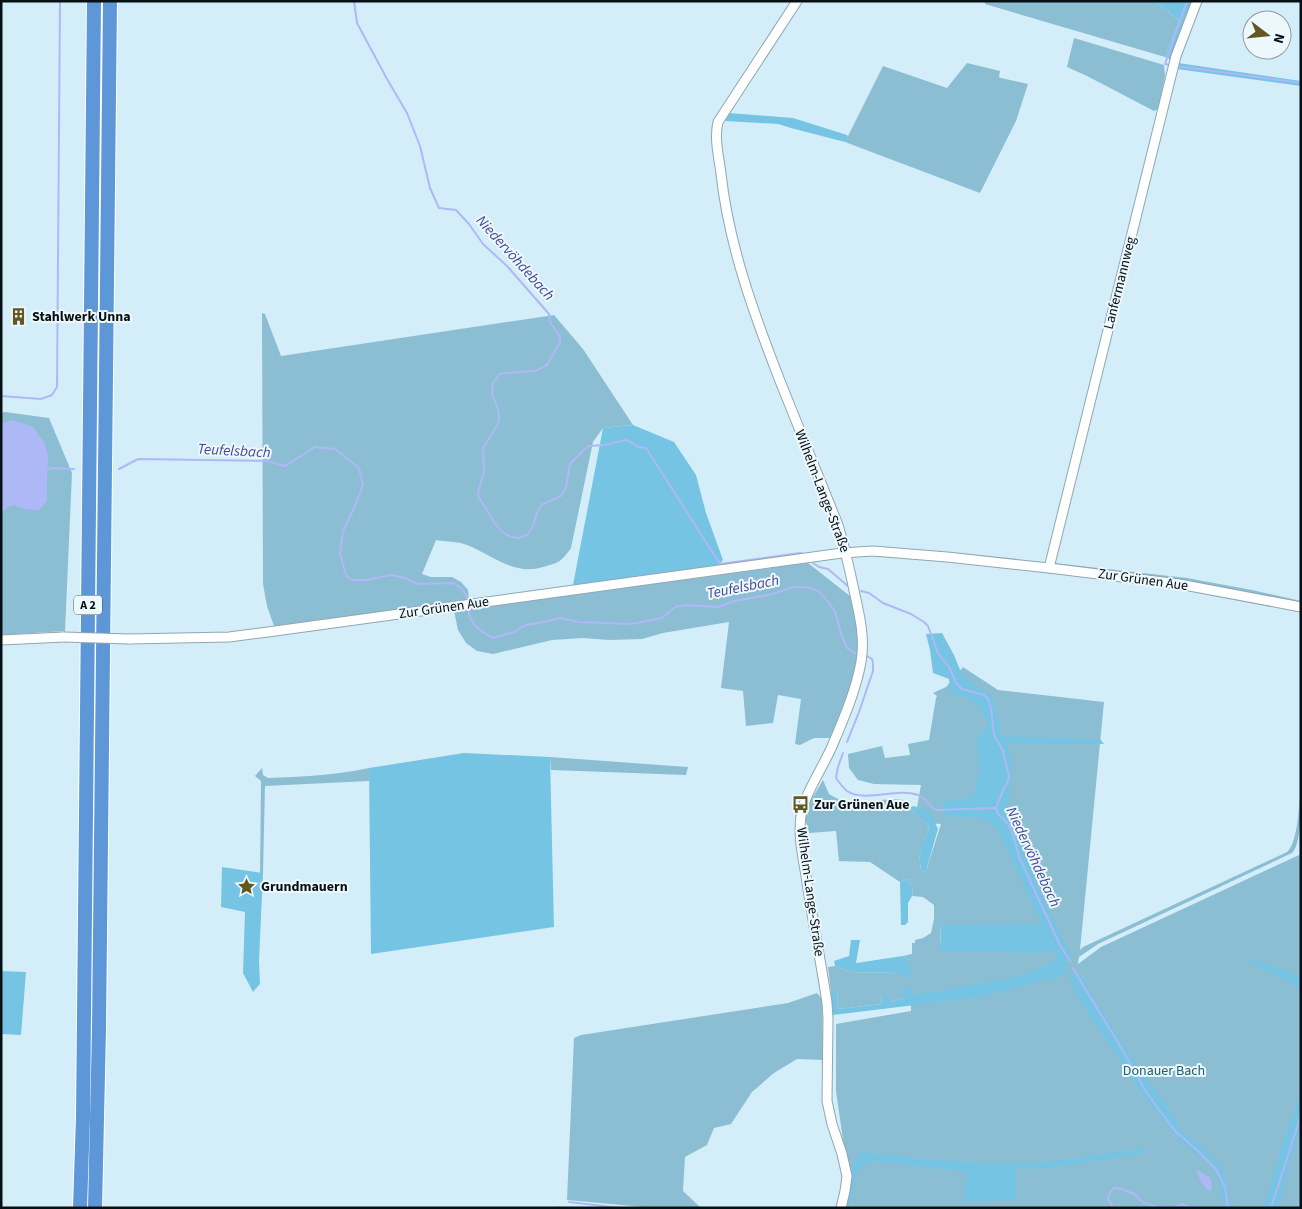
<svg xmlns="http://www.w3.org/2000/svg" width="1302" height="1209" font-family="'Source Sans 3',sans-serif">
  <rect width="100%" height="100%" fill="#d3eef9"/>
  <!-- green -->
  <g fill="#8cbed3" fill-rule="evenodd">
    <polygon points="985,1 1155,1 1179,20 1165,57 985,4"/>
    <polygon points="1074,38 1164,65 1165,76 1158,109 1154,111 1087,76 1067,67"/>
    <polygon points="967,63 1000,71 999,77 1001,78 1028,84 1016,121 980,193 845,142 883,66 947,88"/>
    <polygon points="1175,69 1177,69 1071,487 1071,490 1069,493 1054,556 1054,563 1187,578 1252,590 1301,601 1301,604 1187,581 1056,566 1052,563 1052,561 1165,115"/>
    <path d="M262 313 265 314 281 356 554 315 583 349 633 425 603 428 593 442 571 548C560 563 560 562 543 567 514 576 492 555 467 545 458 541 446 542 436 540L422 574 431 577H452L461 582 468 590 469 600 274 626 267 606 263 584Z"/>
    <polygon points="5,412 49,418 72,473 65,631 1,635 1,413"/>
    <path d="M808 563 850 596C854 613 859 631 858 649 857 680 842 710 831 738H814L800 745 795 744 801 699 778 695 773 723 746 726 743 691 721 688 729 622 663 633 642 639 609 640 583 638 552 640 493 654 477 651 466 643 458 630 454 611Z"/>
    <path d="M963 667 998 690 1104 702 1080 950 1083 947 1287 852C1298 843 1299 804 1301 789 1301 804 1302 844 1292 853L1098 944 1079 957 1078 964 1101 947 1299 855 1301 857V1208H845L844 1147 836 1091V1024L911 1011V992L904 987V998L890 1002 881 995 882 1004 838 1009 837 992H831L828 967 835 966 852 972 899 973 909 960 903 956 912 954V943H915V940L923 938 931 933 934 919V905L923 897 912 896 913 887 907 879 900 882 870 862 839 861 836 831 809 833 805 818 810 802 823 780 829 794C852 810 877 796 903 800L908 808 916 813 921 785 874 784 858 780 849 768 848 754 882 746 885 758 910 755 908 744 929 740 936 698 937 696 933 693 946 687ZM926 823 941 824 926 871 921 872C921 866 919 860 920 855 922 845 928 837 929 826ZM941 925H1017L940 943Z"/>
    <polygon points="550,757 688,767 686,775 551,770"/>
    <path d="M262 768 263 775 268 778C302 777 335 775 369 768V781L265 786 263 873H260L261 781 255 776Z"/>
    <polygon points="817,993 822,999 823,1060 797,1059 774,1073 752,1092 731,1124 714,1128 707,1145 685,1157 683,1191 701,1208 654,1208 567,1200 574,1038 581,1035 788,1003"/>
  </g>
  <!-- forest -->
  <g fill="#76c4e3">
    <polygon points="1155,1 1193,1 1172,60 1165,57 1179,20"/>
    <polygon points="1178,63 1301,81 1301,86 1177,69"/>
    <polygon points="729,113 793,118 847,135 848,137 845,142 791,128 778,124 725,121"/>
    <polygon points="633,425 674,442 696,475 706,513 723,560 717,567 573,585 603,428"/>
    <path d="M942 633 954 655 963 677 978 687 992 697 999 720 1000 736 1100 739 1104 744 1007 743 1012 765 1008 807 1038 888 1072 957 1068 962 1065 968 1071 973 1081 975 1097 1004 1147 1080 1169 1109 1181 1130 1209 1154 1221 1167 1226 1180 1229 1199 1234 1208H1226L1216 1172 1209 1163 1182 1143 1145 1098 1078 998 1067 972 1057 977 981 997 833 1015 831 992H837L838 1009 882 1004 881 995H888L890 1002 904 998 903 986 910 988 913 995C934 992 954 988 974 984 998 980 1040 975 1057 958L1051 950 1040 953 940 951 941 925 1042 924 996 827 980 818 944 816 943 802 973 797 980 770 976 739 989 726 981 709 968 698 951 694 949 679 933 673 930 650 926 634Z"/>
    <polygon points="464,753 550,757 554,927 371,954 369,768"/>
    <path d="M914 806 930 812 938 829 926 871 921 872C921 867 919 859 920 855 921 845 928 837 929 826L919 815 908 808Z"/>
    <polygon points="222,867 263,873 259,961 260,984 253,992 243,973 245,912 221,907"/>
    <polygon points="907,879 913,887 912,896 908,903 908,922 905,925 901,925 900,882"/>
    <polygon points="851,940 860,940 856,963 903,956 909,960 911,976 907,979 899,973 852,972 835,966 834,961 849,956"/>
    <polygon points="1250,958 1299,976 1301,972 1301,989 1247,960"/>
    <polygon points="1,971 26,972 21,1035 1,1034"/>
    <polygon points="1301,1092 1301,1124 1288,1168 1279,1208 1264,1208 1281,1149"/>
    <polygon points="1145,1148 1146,1153 1049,1168 1016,1169 1016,1200 964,1201 967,1172 873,1161 863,1166 856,1176 849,1208 845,1208 849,1193 853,1165 862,1151 873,1154 977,1163 1037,1163 1079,1158"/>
  </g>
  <!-- water -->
  <g fill="#afb8f6">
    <polygon points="13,420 33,427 45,444 48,457 47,478 47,501 39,510 24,509 14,505 8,507 1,513 1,423"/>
    <path d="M1197 1170 1209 1177 1212 1183 1211 1190 1209 1191C1205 1189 1199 1177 1197 1173Z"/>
  </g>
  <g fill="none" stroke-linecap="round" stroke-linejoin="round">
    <!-- stream -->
    <g stroke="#afb8f6" stroke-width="2">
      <path d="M354 1 357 23 387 79 407 113 420 146 430 188 439 208 456 210 469 224 483 244 507 266 549 314C549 325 555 328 560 337V342L547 365 535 371 505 373 500 374 493 383 492 394 498 409 499 419 498 424 484 447 483 453 484 471 478 493 479 498 489 513 494 522 502 532 511 537 519 538 527 535 533 526 537 513 541 505 561 496 566 487 570 464 588 446 605 445 625 440 631 442 638 447 646 448 720 564 800 553 806 555"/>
      <polyline points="1171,65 1165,64 1187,1"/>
      <polyline points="1176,66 1301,83"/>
      <polyline points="1,396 41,399 52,395 57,387 60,1"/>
      <polyline points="119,469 138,459 267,461 285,466 315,447 335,449 359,468 363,485 355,506 343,531 340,554 346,575 351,580 366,580 391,575 405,578 418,584 454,583 462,589 466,595 467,601"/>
      <polyline points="46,471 51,468 74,469"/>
      <polyline points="813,563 819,567 828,569 849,587"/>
      <polyline points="861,591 869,593 883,603 911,614 924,622 928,626 938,653 949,667 956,683 962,689 984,695 988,699 991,707 994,735 1003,751 1009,776 1008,782 1004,788 996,808 998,814 1008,824 1013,834 1019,857 1059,943 1070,961"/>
      <path d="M468 609C470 624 480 631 493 638L514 632 526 625 544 622 560 618 579 622 631 624 662 618 675 607 687 605 719 607 734 601 773 594 793 587H802L810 588 818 591 824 597 835 611 842 637 847 648 857 654"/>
      <polyline points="847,742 859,712 873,671 873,663 872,659 867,656"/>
      <path d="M843 753 838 767 836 778C839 782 843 788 847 791 865 803 896 787 918 795 926 798 929 806 936 810L996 808"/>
      <polyline points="1073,968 1090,997 1119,1044 1146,1092 1175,1131 1197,1150 1216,1169 1225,1187 1228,1208"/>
      <polyline points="569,1202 621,1208"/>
      <polyline points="557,1208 558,1207"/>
      <path d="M1113 1208 1108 1198 1110 1192 1114 1188 1122 1189 1136 1195C1140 1204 1150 1203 1158 1208"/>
      <polyline points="1174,1208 1182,1204 1190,1208"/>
      <polyline points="1271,1208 1301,1115"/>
    </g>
    <defs>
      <g id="minor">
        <path d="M797 1 718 122C714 139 719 157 721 174 729 246 754 314 780 381 799 429 819 477 838 525 845 548 850 571 855 595 860 617 865 639 861 662 856 690 844 718 833 744 824 766 804 794 801 816 798 836 803 857 806 876 812 919 821 961 827 1003L828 1019 827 1101 832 1124 842 1154 847 1176 845 1191 841 1208"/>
        <polyline points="1049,568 1176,56 1197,1"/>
        <polyline points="129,639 229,637 268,632 842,553 873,551 947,557 1049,568 1179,584 1301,607"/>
        <polyline points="1,640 64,637"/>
      </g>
      <g id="highway">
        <polyline points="80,1208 83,1117 94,1"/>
        <polyline points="95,1208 99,1029 110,1"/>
      </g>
    </defs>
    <!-- minor casing -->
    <use href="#minor" stroke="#8ea7b2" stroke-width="11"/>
    <!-- highway casing -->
    <use href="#highway" stroke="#fff" stroke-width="16"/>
    <!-- minor -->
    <use href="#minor" stroke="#fff" stroke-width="9"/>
    <!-- highway -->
    <use href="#highway" stroke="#5d97d8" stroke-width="14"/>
    <defs>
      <polyline id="minor-bridge" points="64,637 129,639"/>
    </defs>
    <!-- minor-bridge casing -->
    <use href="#minor-bridge" stroke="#8ea7b2" stroke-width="11" stroke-linecap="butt"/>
    <!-- minor-bridge -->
    <use href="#minor-bridge" stroke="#fff" stroke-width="9"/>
  </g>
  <!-- icons -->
  <defs>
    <symbol id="building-bare" viewBox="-9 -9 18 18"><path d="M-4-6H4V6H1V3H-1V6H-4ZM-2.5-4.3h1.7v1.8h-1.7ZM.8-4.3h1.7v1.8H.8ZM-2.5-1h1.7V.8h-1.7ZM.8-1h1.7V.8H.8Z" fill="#645623" stroke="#edf8fd" stroke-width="2.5" paint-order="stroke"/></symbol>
    <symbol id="bus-bare" viewBox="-9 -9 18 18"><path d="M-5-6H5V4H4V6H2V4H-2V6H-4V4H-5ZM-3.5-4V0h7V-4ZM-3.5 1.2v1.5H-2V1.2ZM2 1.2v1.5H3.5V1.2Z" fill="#645623" stroke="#edf8fd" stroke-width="2.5" paint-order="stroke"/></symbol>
    <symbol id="sight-bare" viewBox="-9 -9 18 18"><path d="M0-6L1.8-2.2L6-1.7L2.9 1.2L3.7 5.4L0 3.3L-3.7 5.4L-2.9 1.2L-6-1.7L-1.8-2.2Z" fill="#645623" stroke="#edf8fd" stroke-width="2.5" paint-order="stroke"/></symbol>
  </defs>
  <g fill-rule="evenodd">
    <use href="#building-bare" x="6" y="304" width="25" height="25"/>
    <use href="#bus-bare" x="788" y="792" width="25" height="25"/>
    <use href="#sight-bare" x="234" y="874" width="25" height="25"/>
  </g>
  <g text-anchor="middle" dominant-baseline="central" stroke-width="4" stroke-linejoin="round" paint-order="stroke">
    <!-- shield labels -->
    <rect fill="#edf8fd" stroke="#4c565a" stroke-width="1" x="74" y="595.5" width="28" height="19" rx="4"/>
    <g font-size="12" font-weight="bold" fill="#071014">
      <text x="88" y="605">A 2</text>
    </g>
    <!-- street labels -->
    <g font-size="14" fill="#071014" stroke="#edf8fd">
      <text transform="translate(1120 283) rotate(-76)">Lanfermannweg</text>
      <text transform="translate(822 491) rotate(69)">Wilhelm-Lange-Straße</text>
      <text transform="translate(1143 580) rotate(8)">Zur Grünen Aue</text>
      <text transform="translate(444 608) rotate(-8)">Zur Grünen Aue</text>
      <text transform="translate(810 892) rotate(82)">Wilhelm-Lange-Straße</text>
    </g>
    <!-- poi labels -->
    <g font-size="14" font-weight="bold" fill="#071014" stroke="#edf8fd" text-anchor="start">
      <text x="32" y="317">Stahlwerk Unna</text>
      <text x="814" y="805">Zur Grünen Aue</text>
      <text x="261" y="887">Grundmauern</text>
    </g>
    <!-- park labels -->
    <g font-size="14" fill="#215e74" stroke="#edf8fd">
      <text x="1164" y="1071">Donauer Bach</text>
    </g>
    <!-- water labels -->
    <g font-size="15" font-style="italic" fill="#464a94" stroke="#edf8fd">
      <text transform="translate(515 258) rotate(48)">Niedervöhdebach</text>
      <text transform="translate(234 451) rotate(3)">Teufelsbach</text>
      <text transform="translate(743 587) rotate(-11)">Teufelsbach</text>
      <text transform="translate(1033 857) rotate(65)">Niedervöhdebach</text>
    </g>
  </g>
  <!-- border -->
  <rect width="1302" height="1209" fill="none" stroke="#071014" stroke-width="5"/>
  <!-- north arrow -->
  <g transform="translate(1267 35) rotate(106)"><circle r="24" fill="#edf8fd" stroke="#919ba0"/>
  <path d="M0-4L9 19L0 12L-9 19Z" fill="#645623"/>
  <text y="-8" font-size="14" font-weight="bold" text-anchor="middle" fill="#071014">N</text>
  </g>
</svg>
